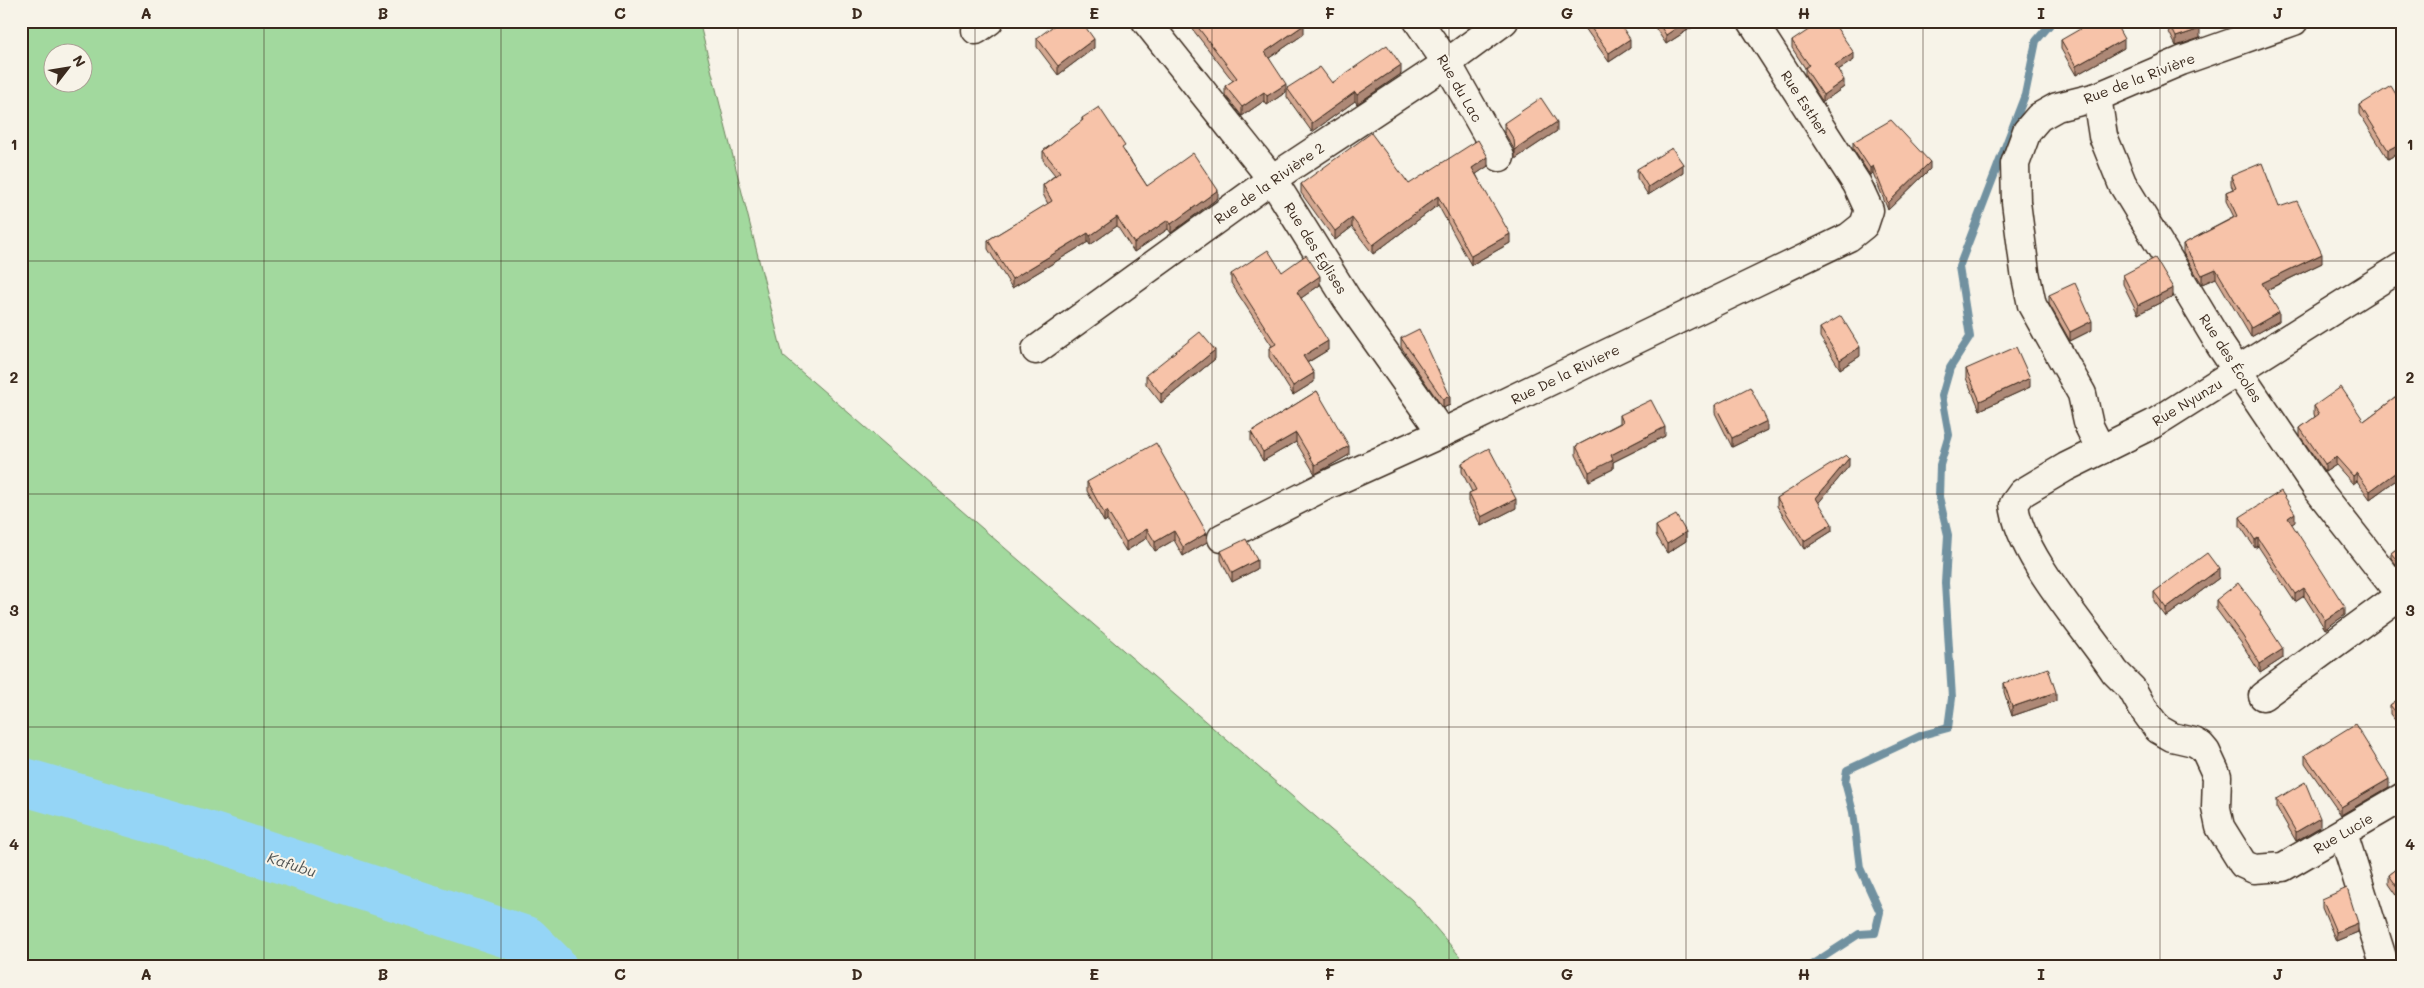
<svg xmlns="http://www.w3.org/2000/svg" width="2424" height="988" font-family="Mali,sans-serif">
  <rect width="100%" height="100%" fill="#f7f3e8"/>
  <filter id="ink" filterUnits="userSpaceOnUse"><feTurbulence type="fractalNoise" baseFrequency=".02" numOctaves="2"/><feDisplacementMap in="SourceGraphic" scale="10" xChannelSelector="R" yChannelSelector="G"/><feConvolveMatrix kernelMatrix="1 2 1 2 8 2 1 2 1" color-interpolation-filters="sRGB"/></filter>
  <g filter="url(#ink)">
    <!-- green -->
    <path fill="#a2d99e" stroke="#6e825e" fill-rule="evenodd" d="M21 21H699L783 356 1412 900 1469 967H21ZM52 52H82V82H52Z"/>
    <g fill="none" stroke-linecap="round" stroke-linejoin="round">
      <!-- stream -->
      <polyline stroke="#7191a0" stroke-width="8" points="1808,967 1859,934 1875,933 1880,912 1860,868 1853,812 1845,782 1847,770 1922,735 1948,728 1952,698 1945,583 1948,535 1939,497 1940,465 1949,435 1942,396 1950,368 1970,337 1959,267 2025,95 2036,41 2053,21"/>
      <!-- river -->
      <polyline stroke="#95d5f6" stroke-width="48" points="21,781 207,835 526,940 553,967"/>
      <defs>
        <g id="minor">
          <polyline points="1146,21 1272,179 1347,299 1442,433"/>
          <polyline points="1418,21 1447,63 1500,157"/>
          <polyline points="976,30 989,21"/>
          <polyline points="2097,97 2103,136 2122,183 2172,265 2220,345 2316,487 2403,598"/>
          <path d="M2403 266 2153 424 2066 467 2022 493 2014 504C2019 555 2086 628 2115 672L2132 689 2142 707 2158 729 2172 737 2194 742 2201 746 2206 752 2217 776 2216 808 2220 827 2243 864 2254 869 2283 867 2403 797"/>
          <polyline points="1036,350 1272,179 1447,63 1504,21"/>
          <polyline points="2101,450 2089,426 2082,394 2032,305 2025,272 2016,202 2015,164 2027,131 2039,117 2057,107 2097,97 2181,61 2294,21"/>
          <polyline points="1222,538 1329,484 1442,433 1849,237 1864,225 1869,210 1857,184 1752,21"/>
          <polyline points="2263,696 2403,593"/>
          <polyline points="2343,833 2385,967"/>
        </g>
      </defs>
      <!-- minor casing -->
      <use href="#minor" stroke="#3b2a1e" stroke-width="31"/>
      <!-- minor -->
      <use href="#minor" stroke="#f7f3e8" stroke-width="28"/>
    </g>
    <!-- wall -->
    <g fill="#d4a891" stroke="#3b2a1e">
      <polygon points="1186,21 1301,21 1304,34 1269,58 1286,92 1267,105 1264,101 1242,116 1225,95 1225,86 1233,81"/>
      <polygon points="1580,21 1618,21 1630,48 1609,62"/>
      <polygon points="1652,21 1702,21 1666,44 1652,23"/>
      <polygon points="2167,21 2197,21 2200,38 2176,46 2167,28"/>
      <polygon points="1037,38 1094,48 1058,75 1037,47"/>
      <polygon points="2061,40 2124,48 2076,75 2061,49"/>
      <polygon points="1792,41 1854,60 1838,70 1844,87 1823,102 1805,75 1805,68 1792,48"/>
      <polygon points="1401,74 1357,104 1355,101 1312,132 1287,97 1287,88"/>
      <polygon points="2360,105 2403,106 2403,150 2388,159 2360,114"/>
      <polygon points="1082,118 1125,152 1147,186 1218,198 1171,233 1168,229 1134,252 1117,226 1090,245 1088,242 1012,288 988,249 988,240 1048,204 1043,194 1043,185 1055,175 1043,160 1043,151 1082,121"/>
      <polygon points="1504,123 1557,131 1515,159 1514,149 1504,132"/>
      <polygon points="1853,142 1930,169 1888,210 1873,173 1870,175 1853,149"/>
      <polygon points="1488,166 1476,174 1510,243 1471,265 1438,205 1373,254 1352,227 1335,240 1301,193 1301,184 1409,184"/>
      <polygon points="1637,169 1683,173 1648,195 1637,178"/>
      <polygon points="2231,176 2279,207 2322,263 2267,290 2279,321 2251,337 2216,278 2202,284 2183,253 2183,244 2234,217 2226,201 2226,192 2233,189 2231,185"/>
      <polygon points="1282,272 1320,285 1301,298 1328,350 1307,363 1314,382 1293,395 1269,357 1269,348 1272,346 1231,283 1231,274"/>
      <polygon points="2123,275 2173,296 2138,314 2123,284"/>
      <polygon points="2049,295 2092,330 2070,341 2049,304"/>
      <polygon points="1820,328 1860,356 1840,369 1820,337"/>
      <polygon points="1401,338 1450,405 1443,408 1401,347"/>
      <polygon points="1215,359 1161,403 1146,384 1146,375"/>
      <polygon points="1966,369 2030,387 1980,410 1966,378"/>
      <polygon points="1317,391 1349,455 1315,474 1296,442 1263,461 1251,441 1251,432"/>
      <polygon points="2403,392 2403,475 2370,499 2357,481 2353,484 2336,465 2325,472 2300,436 2300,428 2315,417 2314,414 2314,406 2364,421"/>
      <polygon points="1715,405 1767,430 1732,447 1715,413"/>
      <polygon points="1620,415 1665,436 1613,462 1613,469 1589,481 1576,455 1576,446 1620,423"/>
      <polygon points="1462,463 1516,508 1481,526 1469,502 1469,493 1472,492 1462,472"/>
      <polygon points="1849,466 1818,503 1832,531 1804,549 1777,506 1777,498"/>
      <polygon points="1087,482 1207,542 1183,556 1174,540 1155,551 1147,538 1126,551 1107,520 1104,522 1087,491"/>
      <polygon points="2240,517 2295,522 2291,524 2345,615 2325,629 2304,596 2295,602 2258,546 2255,548 2240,526"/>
      <polygon points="1656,526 1686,541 1667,553 1656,535"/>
      <polygon points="2403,544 2403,572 2391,558 2391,553"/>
      <polygon points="1221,551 1257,569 1232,582 1221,560"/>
      <polygon points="2219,578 2166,617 2154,601 2154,592"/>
      <polygon points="2216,600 2261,617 2283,658 2260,673 2242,644 2216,609"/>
      <polygon points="2004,683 2056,701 2012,716 2004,692"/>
      <polygon points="2403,696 2403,730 2390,714 2390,705"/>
      <polygon points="2305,755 2389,787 2341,815 2305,763"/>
      <polygon points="2277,799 2320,827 2296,841 2277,808"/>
      <polygon points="2403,862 2403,904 2389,884 2389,875 2397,869 2397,866"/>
      <polygon points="2322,899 2358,932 2336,941 2322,908"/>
    </g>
    <!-- shaded-wall -->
    <g fill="#ad8876" stroke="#3b2a1e">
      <polygon points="1687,21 1702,21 1666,44 1666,35"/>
      <polygon points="1304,25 1304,34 1265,61 1265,52"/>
      <polygon points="2200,29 2200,38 2176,46 2176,37"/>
      <polygon points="1094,39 1094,48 1058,75 1058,66"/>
      <polygon points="1630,39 1630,48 1609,62 1609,53"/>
      <polygon points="2124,39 2124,48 2076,75 2076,66"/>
      <polygon points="1854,53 1854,60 1835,72 1835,65"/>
      <polygon points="1401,65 1401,74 1357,104 1357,95"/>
      <polygon points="1844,80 1844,87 1823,102 1823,95"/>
      <polygon points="1286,84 1286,92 1267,105 1267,96"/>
      <polygon points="1264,92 1264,101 1242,116 1242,107"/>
      <polygon points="1355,92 1355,101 1312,132 1312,123"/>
      <polygon points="1557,122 1557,131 1515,159 1515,150"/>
      <polygon points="2403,142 2403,150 2388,159 2388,150"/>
      <polygon points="1488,157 1488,166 1472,177 1472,168"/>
      <polygon points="1930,162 1930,169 1888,210 1888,203"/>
      <polygon points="1683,164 1683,173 1648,195 1648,187"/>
      <polygon points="1873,166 1873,173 1870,175 1870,168"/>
      <polygon points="1218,190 1218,198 1171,233 1171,224"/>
      <polygon points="1438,196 1438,205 1373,254 1373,245"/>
      <polygon points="1117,217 1117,226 1090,245 1090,236"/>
      <polygon points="1352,218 1352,227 1335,240 1335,231"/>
      <polygon points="1168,220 1168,229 1134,252 1134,243"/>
      <polygon points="1088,233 1088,242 1012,288 1012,279"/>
      <polygon points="1510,234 1510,243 1471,265 1471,256"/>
      <polygon points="2322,254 2322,263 2262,292 2262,283"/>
      <polygon points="2216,269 2216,278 2202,284 2202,275"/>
      <polygon points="1320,276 1320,285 1297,301 1297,292"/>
      <polygon points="2173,288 2173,296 2138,314 2138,305"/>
      <polygon points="2279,312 2279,321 2251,337 2251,328"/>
      <polygon points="2092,321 2092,330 2070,341 2070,332"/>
      <polygon points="1328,341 1328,350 1303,365 1303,356"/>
      <polygon points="1860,347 1860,356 1840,369 1840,360"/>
      <polygon points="1215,350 1215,359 1161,403 1161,394"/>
      <polygon points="1314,373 1314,382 1293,395 1293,386"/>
      <polygon points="2030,378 2030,387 1980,410 1980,401"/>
      <polygon points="1450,396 1450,405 1443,408 1443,399"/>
      <polygon points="1767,421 1767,430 1732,447 1732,438"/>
      <polygon points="1665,427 1665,436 1613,462 1613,469 1589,481 1589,472 1611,455"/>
      <polygon points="1296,433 1296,442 1263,461 1263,452"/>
      <polygon points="1349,446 1349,455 1315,474 1315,465"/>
      <polygon points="2336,457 2336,465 2325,472 2325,464"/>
      <polygon points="1849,458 1849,466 1816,506 1816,498"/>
      <polygon points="2403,467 2403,475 2370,499 2370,491"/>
      <polygon points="2357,473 2357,481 2353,484 2353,476"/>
      <polygon points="1516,499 1516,508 1481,526 1481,517"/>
      <polygon points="1107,511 1107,520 1104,522 1104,513"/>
      <polygon points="2295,513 2295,522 2288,527 2288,518"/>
      <polygon points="1832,524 1832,531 1804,549 1804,541"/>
      <polygon points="1147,529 1147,538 1126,551 1126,542"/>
      <polygon points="1174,531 1174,540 1155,551 1155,542"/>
      <polygon points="1686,532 1686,541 1667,553 1667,544"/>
      <polygon points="1207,533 1207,542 1183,556 1183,547"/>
      <polygon points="2258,538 2258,546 2255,548 2255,540"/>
      <polygon points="1257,560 1257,569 1232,582 1232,573"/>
      <polygon points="2219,569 2219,578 2166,617 2166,608"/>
      <polygon points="2304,588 2304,596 2295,602 2295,594"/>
      <polygon points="2345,607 2345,615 2325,629 2325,620"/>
      <polygon points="2283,649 2283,658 2260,673 2260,664"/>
      <polygon points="2056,692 2056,701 2012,716 2012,707"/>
      <polygon points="2389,779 2389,787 2341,815 2341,807"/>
      <polygon points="2320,818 2320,827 2296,841 2296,832"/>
      <polygon points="2358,923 2358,932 2336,941 2336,932"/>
    </g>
    <!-- building -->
    <g fill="#f7c3a9" stroke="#3b2a1e">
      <polygon points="1060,21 1081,21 1094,39 1058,66 1037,38"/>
      <polygon points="1193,21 1301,21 1304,25 1265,52 1286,84 1267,96 1264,92 1242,107 1225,86 1237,78"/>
      <polygon points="1586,21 1618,21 1630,39 1609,53"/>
      <polygon points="1657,21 1687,21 1666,35"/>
      <polygon points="1822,21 1832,21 1854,53 1835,65 1844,80 1823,95 1805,68 1809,65 1792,41"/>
      <polygon points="2094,21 2114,21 2124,39 2076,66 2061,40"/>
      <polygon points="2168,21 2197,21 2200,29 2176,37"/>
      <polygon points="1387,45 1401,65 1357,95 1355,92 1312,123 1287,88 1320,67 1332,83"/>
      <polygon points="2391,86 2403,106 2403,142 2388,150 2360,105"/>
      <polygon points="1541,98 1557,122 1515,150 1514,140 1504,123"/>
      <polygon points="1099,107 1125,146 1122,148 1147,186 1193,153 1218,190 1171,224 1168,220 1134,243 1117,217 1090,236 1088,233 1012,279 988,240 1052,201 1043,185 1060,172 1043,151 1083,120 1082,118"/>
      <polygon points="1891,120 1930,162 1888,203 1873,166 1870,168 1853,142"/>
      <polygon points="1371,133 1409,184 1478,140 1488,157 1472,168 1510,234 1471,256 1438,196 1373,245 1352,218 1335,231 1301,184"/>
      <polygon points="1672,148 1683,164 1648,187 1637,169"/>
      <polygon points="2262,163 2279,207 2297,201 2322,254 2262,283 2279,312 2251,328 2216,269 2202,275 2183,244 2237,216 2226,192 2236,188 2231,176"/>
      <polygon points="1268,250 1282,272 1306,255 1320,276 1297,292 1328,341 1303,356 1314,373 1293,386 1269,348 1276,344 1231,274"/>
      <polygon points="2155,258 2173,288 2138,305 2123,275"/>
      <polygon points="2075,283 2092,321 2070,332 2049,295"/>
      <polygon points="1841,316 1860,347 1840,360 1820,328"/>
      <polygon points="1419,329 1450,396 1443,399 1401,338"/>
      <polygon points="1200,332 1215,350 1161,394 1146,375"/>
      <polygon points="2016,347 2030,378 1980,401 1966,369"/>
      <polygon points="1750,387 1767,421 1732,438 1715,405"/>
      <polygon points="2341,387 2364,421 2403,392 2403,467 2370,491 2357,473 2353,476 2336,457 2325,464 2300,428 2319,414 2314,406"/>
      <polygon points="1317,391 1349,446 1315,465 1296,433 1263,452 1251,432"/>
      <polygon points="1651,400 1665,427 1611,455 1613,460 1589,472 1576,446 1623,422 1620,415"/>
      <polygon points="1156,443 1207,533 1183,547 1174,531 1155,542 1147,529 1126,542 1107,511 1104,513 1087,482"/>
      <polygon points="1489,448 1516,499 1481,517 1469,493 1476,490 1462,463"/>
      <polygon points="1846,455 1849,458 1816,498 1832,524 1804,541 1777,498"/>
      <polygon points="2281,491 2295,513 2288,518 2345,607 2325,620 2304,588 2295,594 2258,538 2255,540 2240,517"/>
      <polygon points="1676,515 1686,532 1667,544 1656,526"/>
      <polygon points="1246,539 1257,560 1232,573 1221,551"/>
      <polygon points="2403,544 2403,568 2391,553"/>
      <polygon points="2207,553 2219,569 2166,608 2154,592"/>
      <polygon points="2238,583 2261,613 2260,614 2283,649 2260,664 2242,635 2216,600"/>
      <polygon points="2048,668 2056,692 2012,707 2004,683"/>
      <polygon points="2403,696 2403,721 2390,705"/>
      <polygon points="2355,724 2389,779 2341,807 2305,755"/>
      <polygon points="2305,782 2320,818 2296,832 2277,799"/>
      <polygon points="2403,862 2403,895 2389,875 2398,868 2397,866"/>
      <polygon points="2347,888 2358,923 2336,932 2322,899"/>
    </g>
  </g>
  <!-- grid -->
  <path fill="none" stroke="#3b2a1e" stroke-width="1" stroke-opacity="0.55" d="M264 21V967M501 21V967M738 21V967M975 21V967M1212 21V967M1449 21V967M1686 21V967M1923 21V967M2160 21V967M21 261H2403M21 494H2403M21 727H2403"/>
  <g text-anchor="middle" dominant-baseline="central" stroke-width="4" stroke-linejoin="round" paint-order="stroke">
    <!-- street labels -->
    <g font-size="14" fill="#3b2a1e" stroke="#f7f3e8">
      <text transform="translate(2139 78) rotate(-21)">Rue de la Rivière</text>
      <text transform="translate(1460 88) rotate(60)">Rue du Lac</text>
      <text transform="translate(1805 103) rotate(57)">Rue Esther</text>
      <text transform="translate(1269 183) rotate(-35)">Rue de la Rivière 2</text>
      <text transform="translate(1316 248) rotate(58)">Rue des Eglises</text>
      <text transform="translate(2231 358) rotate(57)">Rue des Écoles</text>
      <text transform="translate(1565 374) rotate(-26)">Rue De la Riviere</text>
      <text transform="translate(2187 402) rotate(-31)">Rue Nyunzu</text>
      <text transform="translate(2343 833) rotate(-30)">Rue Lucie</text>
    </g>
    <!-- water labels -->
    <g font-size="15" font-style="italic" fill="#525554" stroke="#f7f3e8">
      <text transform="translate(292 864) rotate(18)">Kafubu</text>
    </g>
  </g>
  <!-- margin -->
  <rect width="2424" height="988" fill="none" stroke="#f7f3e8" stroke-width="55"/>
  <!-- north arrow -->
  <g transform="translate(68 68) rotate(59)"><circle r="24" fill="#f7f3e8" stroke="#aca397"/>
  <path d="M0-4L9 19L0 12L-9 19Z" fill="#3b2a1e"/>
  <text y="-8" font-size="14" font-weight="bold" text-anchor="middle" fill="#3b2a1e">N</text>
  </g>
  <rect x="28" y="28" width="2368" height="932" fill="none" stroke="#3b2a1e" stroke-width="2"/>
  <g font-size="16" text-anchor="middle" font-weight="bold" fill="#3b2a1e">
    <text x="146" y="19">A</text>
    <text x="383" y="19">B</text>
    <text x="620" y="19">C</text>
    <text x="857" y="19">D</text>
    <text x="1094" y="19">E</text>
    <text x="1330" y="19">F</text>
    <text x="1567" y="19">G</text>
    <text x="1804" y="19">H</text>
    <text x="2041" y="19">I</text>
    <text x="2278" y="19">J</text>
    <text x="14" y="150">1</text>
    <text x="2410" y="150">1</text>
    <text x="14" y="383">2</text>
    <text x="2410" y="383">2</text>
    <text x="14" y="616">3</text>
    <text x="2410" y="616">3</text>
    <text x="14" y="850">4</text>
    <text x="2410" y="850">4</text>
    <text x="146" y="980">A</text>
    <text x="383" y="980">B</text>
    <text x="620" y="980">C</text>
    <text x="857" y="980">D</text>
    <text x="1094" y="980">E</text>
    <text x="1330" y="980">F</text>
    <text x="1567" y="980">G</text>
    <text x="1804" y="980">H</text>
    <text x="2041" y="980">I</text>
    <text x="2278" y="980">J</text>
  </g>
</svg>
